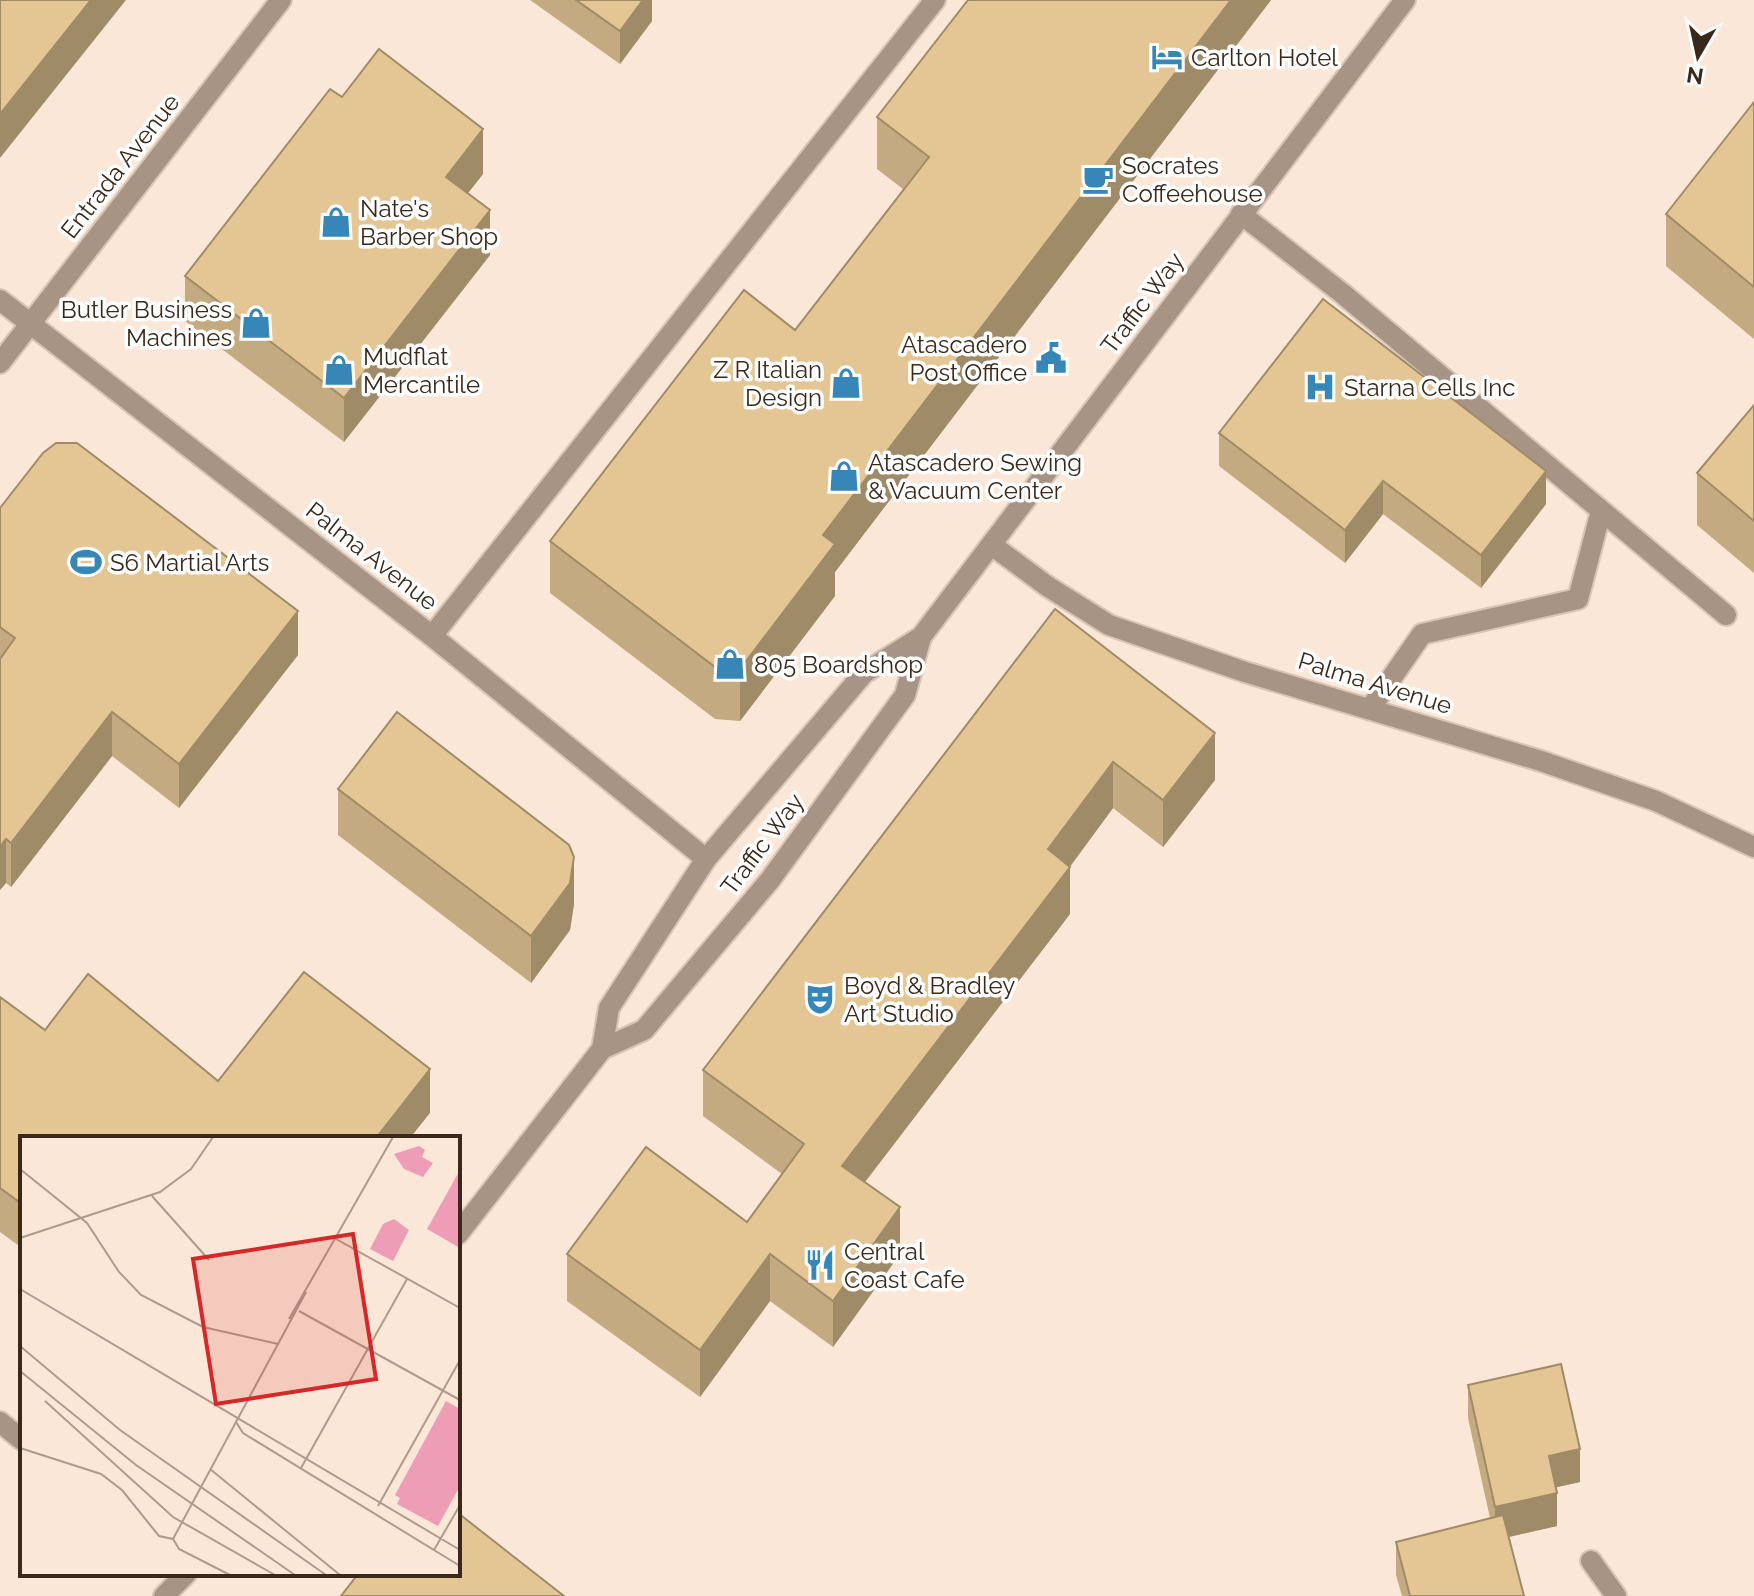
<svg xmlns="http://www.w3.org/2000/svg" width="1754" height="1596" font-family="Raleway,sans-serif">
  <rect width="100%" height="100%" fill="#fae7d8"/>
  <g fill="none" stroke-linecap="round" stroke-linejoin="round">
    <defs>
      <g id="minor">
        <polyline points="1241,214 1343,294 1726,615"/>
        <polyline points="0,300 432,636 706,859"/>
        <polyline points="0,363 281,0"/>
        <polyline points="993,546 1047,586 1109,625 1245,672 1541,761 1656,801 1754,847"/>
        <polyline points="432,636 935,0"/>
        <polyline points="1370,709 1422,634 1578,599 1601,511"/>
        <polyline points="602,1049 609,1008 706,859 864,673 921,637 1405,0"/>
        <polyline points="458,1234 602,1049 644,1030 770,880 905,695 921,637"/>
        <polyline points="0,1422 22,1440"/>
        <polyline points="1591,1561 1616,1596"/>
        <polyline points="164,1596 186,1574"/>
      </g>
    </defs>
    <!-- minor casing -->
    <use href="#minor" stroke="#d7c5b6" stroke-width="24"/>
    <!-- minor -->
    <use href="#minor" stroke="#a89485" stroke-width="20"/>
  </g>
  <!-- wall -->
  <g fill="#c4aa80">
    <polygon points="530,0 652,0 652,21 620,64"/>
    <polygon points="968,0 1271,0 835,572 835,596 740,721 715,719 550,593 550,541 795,330 903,189 877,169 877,117"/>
    <polygon points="1754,102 1754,339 1666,266 1666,214"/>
    <polygon points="483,174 468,193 490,255 344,442 185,321 185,276"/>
    <polygon points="1754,405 1754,573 1697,525 1697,473"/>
    <polygon points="1219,433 1546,504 1481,588 1383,514 1345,563 1219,466"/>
    <polygon points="0,508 298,655 179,808 112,756 11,887 6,883 0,890"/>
    <polygon points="1055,609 1215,780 1163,847 1113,808 1070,867 1070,914 865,1182 900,1254 833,1347 770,1301 700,1397 567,1301 567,1254 747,1222 782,1174 703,1116 703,1070"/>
    <polygon points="338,789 574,904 570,930 531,983 338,835"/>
    <polygon points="0,997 45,1030 218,1081 430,1113 22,1138 22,1248 0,1232"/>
    <polygon points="1468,1385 1580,1482 1556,1487 1557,1526 1509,1537 1524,1596 1402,1596 1396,1575 1396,1542 1490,1518 1468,1418"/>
  </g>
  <!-- shaded-wall -->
  <g fill="#a08b68">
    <polygon points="91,0 126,0 0,158 0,114"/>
    <polygon points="638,0 652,0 652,21 620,64 620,31"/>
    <polygon points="1231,0 1271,0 835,572 835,596 740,721 740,669 823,535"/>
    <polygon points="483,129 483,174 446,221 446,177"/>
    <polygon points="490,210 490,255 344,442 344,398"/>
    <polygon points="1546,471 1546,504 1481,588 1481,555"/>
    <polygon points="1383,481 1383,514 1345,563 1345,530"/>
    <polygon points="298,611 298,655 179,808 179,764"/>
    <polygon points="112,712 112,756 11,887 11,843"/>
    <polygon points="1215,733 1215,780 1163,847 1163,800"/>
    <polygon points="1113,762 1113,808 1048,896 1048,849"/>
    <polygon points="6,839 6,883 0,890 0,847"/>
    <polygon points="574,857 574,904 570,930 531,983 531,936"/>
    <polygon points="1070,867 1070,914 842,1212 842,1166"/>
    <polygon points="430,1069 430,1113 410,1138 376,1138"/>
    <polygon points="900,1207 900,1254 833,1347 833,1301"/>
    <polygon points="770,1254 770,1301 700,1397 700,1350"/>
    <polygon points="1580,1449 1580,1482 1549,1489 1549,1456"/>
    <polygon points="1557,1493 1557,1526 1495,1540 1495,1507"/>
  </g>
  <!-- building -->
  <g fill="#e4c695" stroke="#a08b68" stroke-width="2">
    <polygon points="0,0 91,0 0,114"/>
    <polygon points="576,0 643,0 620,31"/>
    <polygon points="968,0 1231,0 823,535 835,544 740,669 715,667 550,541 744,290 795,330 929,157 877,117"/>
    <polygon points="379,49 483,129 446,177 490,210 344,398 185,276 330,89 342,97"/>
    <polygon points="1754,102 1754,287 1666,214"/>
    <polygon points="1323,299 1546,471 1481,555 1383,481 1345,530 1219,433"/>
    <polygon points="1754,405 1754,521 1697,473"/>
    <polygon points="56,443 77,443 298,611 179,764 112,712 11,843 6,839 0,847 0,659 15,638 0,627 0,508 43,453"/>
    <polygon points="1055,609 1215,733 1163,800 1113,762 1048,849 1070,867 842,1166 900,1207 833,1301 770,1254 700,1350 567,1254 646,1147 747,1222 804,1144 703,1070"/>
    <polygon points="397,712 569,845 574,857 570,883 531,936 338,789"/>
    <polygon points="304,972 430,1069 376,1138 22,1138 22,1204 0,1188 0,997 45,1030 88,974 218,1081"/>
    <polygon points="1561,1364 1580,1449 1549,1456 1557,1493 1495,1507 1468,1385"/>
    <polygon points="458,1513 564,1596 341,1596 358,1574 458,1574"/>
    <polygon points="1503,1515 1524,1596 1410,1596 1396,1542"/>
  </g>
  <!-- icons -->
  <defs>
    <symbol id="hotel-bare" viewBox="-9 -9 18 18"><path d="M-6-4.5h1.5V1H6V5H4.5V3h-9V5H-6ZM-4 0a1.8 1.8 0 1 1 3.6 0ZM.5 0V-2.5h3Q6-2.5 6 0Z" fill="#3687b8" stroke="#fff" stroke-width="2.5" paint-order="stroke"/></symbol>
    <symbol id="cafe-bare" viewBox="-9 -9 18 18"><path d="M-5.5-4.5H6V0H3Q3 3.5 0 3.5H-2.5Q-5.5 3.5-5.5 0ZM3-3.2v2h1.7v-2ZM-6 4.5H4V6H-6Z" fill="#3687b8" stroke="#fff" stroke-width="2.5" paint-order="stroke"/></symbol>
    <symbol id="shop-bare" viewBox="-9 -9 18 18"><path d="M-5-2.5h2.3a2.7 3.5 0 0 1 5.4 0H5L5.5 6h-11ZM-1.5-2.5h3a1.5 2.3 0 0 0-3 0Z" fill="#3687b8" stroke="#fff" stroke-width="2.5" paint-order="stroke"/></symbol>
    <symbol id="civic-bare" viewBox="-9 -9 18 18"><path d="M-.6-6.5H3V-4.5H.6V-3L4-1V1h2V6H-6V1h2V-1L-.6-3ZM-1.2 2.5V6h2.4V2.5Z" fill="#3687b8" stroke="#fff" stroke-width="2.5" paint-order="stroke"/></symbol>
    <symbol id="hospital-bare" viewBox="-9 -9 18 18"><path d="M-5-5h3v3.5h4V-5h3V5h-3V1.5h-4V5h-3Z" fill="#3687b8" stroke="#fff" stroke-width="2.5" paint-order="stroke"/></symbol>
    <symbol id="stadium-bare" viewBox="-9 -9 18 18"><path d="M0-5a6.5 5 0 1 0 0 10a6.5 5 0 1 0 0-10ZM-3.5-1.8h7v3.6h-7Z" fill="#3687b8" stroke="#fff" stroke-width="2.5" paint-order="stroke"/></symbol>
    <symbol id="theatre-bare" viewBox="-9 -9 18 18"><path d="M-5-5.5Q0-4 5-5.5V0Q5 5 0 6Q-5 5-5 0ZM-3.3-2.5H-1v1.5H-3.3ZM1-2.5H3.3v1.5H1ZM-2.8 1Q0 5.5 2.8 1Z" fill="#3687b8" stroke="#fff" stroke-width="2.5" paint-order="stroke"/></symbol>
    <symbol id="restaurant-bare" viewBox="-9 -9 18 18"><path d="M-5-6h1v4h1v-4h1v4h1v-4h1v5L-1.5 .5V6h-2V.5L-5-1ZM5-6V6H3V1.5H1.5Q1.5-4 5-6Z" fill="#3687b8" stroke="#fff" stroke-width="2.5" paint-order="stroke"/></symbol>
  </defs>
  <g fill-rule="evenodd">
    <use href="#hotel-bare" x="1145" y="35" width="44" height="44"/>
    <use href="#cafe-bare" x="1076" y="157" width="44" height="44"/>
    <use href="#shop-bare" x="314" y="200" width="44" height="44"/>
    <use href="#shop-bare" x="234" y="301" width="44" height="44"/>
    <use href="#civic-bare" x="1029" y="336" width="44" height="44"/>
    <use href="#shop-bare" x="317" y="348" width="44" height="44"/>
    <use href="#shop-bare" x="824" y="361" width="44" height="44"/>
    <use href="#hospital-bare" x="1298" y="365" width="44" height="44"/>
    <use href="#shop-bare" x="822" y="454" width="44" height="44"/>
    <use href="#stadium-bare" x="64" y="540" width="44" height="44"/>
    <use href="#shop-bare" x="708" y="642" width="44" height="44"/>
    <use href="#theatre-bare" x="798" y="977" width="44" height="44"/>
    <use href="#restaurant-bare" x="798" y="1243" width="44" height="44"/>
  </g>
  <g text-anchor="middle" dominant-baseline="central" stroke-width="7" stroke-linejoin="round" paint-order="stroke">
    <!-- poi labels -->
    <g font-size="24" fill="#3a281a" stroke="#fff" text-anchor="start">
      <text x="1191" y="57">Carlton Hotel</text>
      <text x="1122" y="165">Socrates<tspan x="1122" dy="28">Coffeehouse</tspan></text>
      <text x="360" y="208">Nate's<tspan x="360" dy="28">Barber Shop</tspan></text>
      <text x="232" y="309" text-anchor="end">Butler Business<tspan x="232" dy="28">Machines</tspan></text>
      <text x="1027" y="344" text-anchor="end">Atascadero<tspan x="1027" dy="28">Post Office</tspan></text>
      <text x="363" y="356">Mudflat<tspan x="363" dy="28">Mercantile</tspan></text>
      <text x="822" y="369" text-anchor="end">Z R Italian<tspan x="822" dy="28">Design</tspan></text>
      <text x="1344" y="387">Starna Cells Inc</text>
      <text x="868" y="462">Atascadero Sewing<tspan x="868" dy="28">&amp; Vacuum Center</tspan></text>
      <text x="110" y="562">S6 Martial Arts</text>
      <text x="754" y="664">805 Boardshop</text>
      <text x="844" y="985">Boyd &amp; Bradley<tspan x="844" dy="28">Art Studio</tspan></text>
      <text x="844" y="1251">Central<tspan x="844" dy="28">Coast Cafe</tspan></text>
    </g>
    <!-- street labels -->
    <g font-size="24" fill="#3a281a" stroke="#fff">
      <text transform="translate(120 166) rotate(-52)">Entrada Avenue</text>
      <text transform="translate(1142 303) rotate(-53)">Traffic Way</text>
      <text transform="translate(372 556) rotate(38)">Palma Avenue</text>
      <text transform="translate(1375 683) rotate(17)">Palma Avenue</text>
      <text transform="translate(762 844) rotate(-53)">Traffic Way</text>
    </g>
  </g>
  <!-- overview -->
  <g transform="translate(20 1136)">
    <rect width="440" height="440" fill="#fae7d8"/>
    <path d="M399 10 405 14 402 21 413 27 403 41 384 33 374 18ZM440 34V112L407 93ZM374 83 389 94 373 125 350 113 363 88ZM426 265 440 273V350L418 390 377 368 380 362 375 359Z" fill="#ed9db6"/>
    <path fill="none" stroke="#ad9b8c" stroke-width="2" d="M0 33 67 87 99 136 121 159 183 191 258 208M132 60 189 124M0 102 140 56 171 33 193 1M316 103 440 172M0 153 440 414M279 175 440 264M269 183 373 1M0 210 100 294 306 439M0 235 116 329 275 439M25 265 153 381 255 439M216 286 223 297 440 430M0 312 81 338 102 354 139 400 153 403 159 413 210 439M281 332 387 143M190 333 320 439M358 370 440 224M153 403 286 156M414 414 440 369"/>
    <path fill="#d62828" fill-opacity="0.15" stroke="#d62828" stroke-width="4" d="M333 98 356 243 196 268 173 123Z"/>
    <rect width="440" height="440" fill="none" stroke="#3a281a" stroke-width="4"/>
  </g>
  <!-- north arrow -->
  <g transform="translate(1698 56) rotate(189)" stroke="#ffffff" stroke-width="6" paint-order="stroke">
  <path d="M0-6L14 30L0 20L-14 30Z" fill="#3a281a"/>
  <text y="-12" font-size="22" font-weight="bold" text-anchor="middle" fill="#3a281a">N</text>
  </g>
</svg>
